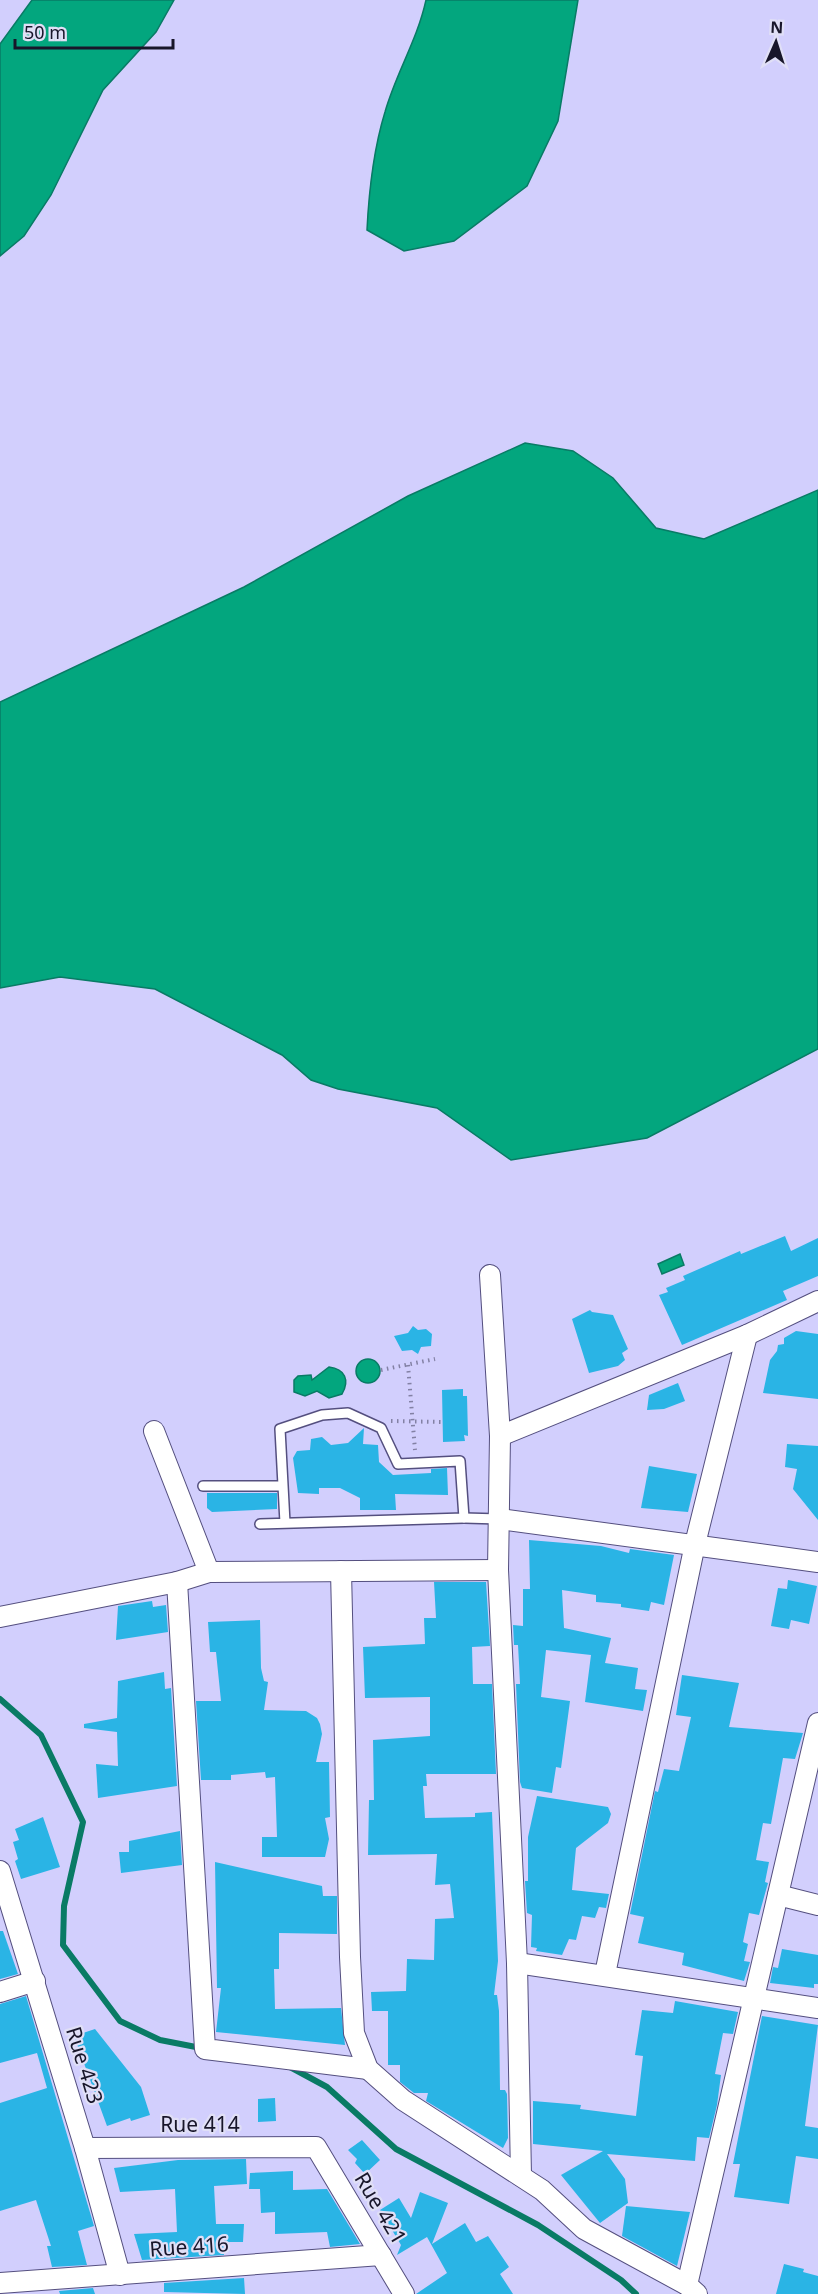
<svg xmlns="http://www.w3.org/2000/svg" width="818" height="2294" font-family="'Noto Sans',sans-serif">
  <rect width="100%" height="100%" fill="#d2cffd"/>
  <!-- water -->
  <g fill="#03a67e" stroke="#097b65" stroke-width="1.5">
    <polygon points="32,0 174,0 156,32 103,90 51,195 24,236 0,256 0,44"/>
    <path d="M426 0H578L558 121 527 186 454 241 404 251 367 230C369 189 373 151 385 112 396 73 417 41 426 0Z"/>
    <polygon points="525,443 573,451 613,478 656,528 704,539 818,490 818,1049 647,1138 511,1160 437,1108 338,1089 311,1080 282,1055 155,989 60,977 0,988 0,702 244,587 408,496"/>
    <polygon points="680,1254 684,1265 662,1274 658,1264"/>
    <circle cx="368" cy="1371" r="12"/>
    <path d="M329 1367C345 1369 350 1380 342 1394L329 1398 317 1391 305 1396 294 1392V1380L298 1376 311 1375 312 1380Z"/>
  </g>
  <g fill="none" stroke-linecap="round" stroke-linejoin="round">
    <!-- stream -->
    <g stroke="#097b65" stroke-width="6">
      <polyline points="0,1699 41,1735 83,1822 64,1906 63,1945 120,2021 160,2040 201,2048"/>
      <polyline points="290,2067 327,2087 396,2149 538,2225 621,2280 636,2294"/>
    </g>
  </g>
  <!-- building -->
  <g fill="#2ab4e5">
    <polygon points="785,1236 791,1251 818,1238 818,1276 783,1291 787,1300 682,1345 659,1295 668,1292 666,1288 685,1280 683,1276 740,1251 741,1254"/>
    <polygon points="590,1310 592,1312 613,1315 628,1349 622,1353 625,1360 618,1366 589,1373 572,1319"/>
    <polygon points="413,1326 418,1330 426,1329 432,1334 431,1346 421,1347 418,1354 412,1350 402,1351 394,1336 408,1333"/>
    <polygon points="796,1331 818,1334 818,1399 763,1393 770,1360 777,1351 778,1345 784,1344 784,1338"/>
    <polygon points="678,1383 685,1401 664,1409 647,1410 649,1395"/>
    <polygon points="463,1389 463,1396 467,1396 468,1436 464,1435 465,1441 443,1442 442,1390"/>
    <polygon points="364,1428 363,1444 378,1445 379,1462 393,1475 431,1473 431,1469 447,1468 448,1495 395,1494 396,1510 360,1510 360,1498 340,1488 319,1488 319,1494 298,1493 293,1458 297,1451 310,1450 311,1439 322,1437 331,1445 348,1443"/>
    <polygon points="787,1444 818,1446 818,1520 793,1489 797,1469 785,1467"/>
    <polygon points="649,1466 697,1474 688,1512 641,1508"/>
    <polygon points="207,1493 277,1493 277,1509 212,1512 207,1508"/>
    <polygon points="529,1540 601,1546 629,1553 630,1549 674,1555 664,1605 651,1602 649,1611 621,1607 621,1604 596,1602 596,1595 562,1590 564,1628 611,1638 605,1663 638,1668 635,1689 647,1690 643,1711 585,1702 591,1655 546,1650 541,1697 570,1701 561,1768 556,1767 552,1793 522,1788 520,1782 516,1684 520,1684 519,1663 518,1645 514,1645 513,1625 523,1626 523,1589 530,1589"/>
    <polygon points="788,1580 817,1586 809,1624 791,1620 789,1629 771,1626 778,1588 787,1589"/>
    <polygon points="434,1582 486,1582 490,1646 472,1647 473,1684 492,1684 496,1774 426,1774 427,1786 423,1786 425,1818 475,1817 475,1813 492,1812 498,1961 494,1995 497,1995 499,2011 500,2090 505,2090 507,2094 508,2138 503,2148 426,2101 428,2093 414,2093 400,2082 400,2065 388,2065 388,2011 372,2011 371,1992 406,1991 407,1959 434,1960 435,1919 454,1918 450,1884 435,1885 437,1854 368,1855 369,1800 374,1800 373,1740 430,1736 430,1697 365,1698 363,1647 425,1644 424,1618 436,1618"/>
    <polygon points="152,1601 153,1607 166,1605 168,1632 116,1640 118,1606"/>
    <polygon points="260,1620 261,1668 264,1681 268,1682 264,1710 306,1711 317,1718 320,1724 322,1734 316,1762 329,1762 330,1817 325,1818 329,1839 325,1857 262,1857 262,1837 277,1837 275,1777 266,1778 265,1772 231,1775 231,1780 201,1780 196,1701 221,1701 216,1652 210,1652 208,1622"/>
    <polygon points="164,1672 165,1689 171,1688 177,1786 98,1798 96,1764 118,1766 117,1732 84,1728 84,1724 117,1718 118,1681"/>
    <polygon points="682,1675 739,1683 729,1727 803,1733 795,1759 783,1758 771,1824 763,1823 756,1860 769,1862 765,1882 768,1883 759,1915 749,1913 743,1942 748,1944 744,1961 750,1962 744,1981 682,1965 684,1953 638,1943 644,1917 630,1914 655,1791 658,1792 664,1769 679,1771 691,1717 676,1715"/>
    <polygon points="537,1796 608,1807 611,1814 608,1823 576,1848 572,1890 609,1894 606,1908 599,1907 595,1918 582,1916 576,1940 569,1939 562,1955 536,1951 537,1948 531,1947 532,1915 527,1913 525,1881 528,1881 528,1837"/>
    <polygon points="43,1817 60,1867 21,1879 15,1861 18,1859 13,1842 19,1840 15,1829"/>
    <polygon points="180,1831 182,1865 121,1873 119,1852 129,1852 129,1841"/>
    <polygon points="215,1862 322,1886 323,1896 337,1896 337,1934 279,1933 279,1969 274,1969 275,2009 341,2008 345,2045 216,2032 221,1988 217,1988"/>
    <polygon points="0,1931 3,1931 18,1974 0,1979"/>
    <polygon points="782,1949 818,1955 818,1984 814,1984 814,1988 770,1983 773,1967 778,1968"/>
    <polygon points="26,1996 94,2226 78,2231 87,2265 52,2267 47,2246 51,2246 36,2200 0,2211 0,2103 47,2088 37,2053 0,2063 0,2004"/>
    <polygon points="675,2001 738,2012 733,2034 723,2033 715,2074 721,2075 717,2105 709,2138 697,2137 695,2161 607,2154 625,2179 628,2203 600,2223 561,2175 603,2151 533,2144 533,2101 581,2105 580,2109 636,2116 643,2056 635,2055 642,2010 673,2013"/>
    <polygon points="762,2016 818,2025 805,2126 818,2128 818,2159 796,2156 789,2204 734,2197 740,2164 733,2164"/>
    <polygon points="95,2029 141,2087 150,2115 131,2121 130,2118 107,2126 74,2036"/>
    <polygon points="275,2098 276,2121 258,2122 258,2099"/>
    <polygon points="362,2140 380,2160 365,2174 355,2163 357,2159 348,2150"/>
    <polygon points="246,2159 247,2184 214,2186 216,2224 244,2224 243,2242 223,2242 224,2255 142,2260 134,2234 177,2232 175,2189 120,2192 114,2168 178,2160"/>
    <polygon points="293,2171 293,2190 327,2189 360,2244 330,2247 327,2232 275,2234 275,2212 261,2213 260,2189 249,2189 250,2173"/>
    <polygon points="420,2192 448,2203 432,2244 465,2223 476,2242 488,2236 509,2267 500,2274 513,2294 416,2294 447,2273 427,2237 397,2255 401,2245 380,2210 399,2198 411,2218"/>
    <polygon points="626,2206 690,2212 677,2266 622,2236"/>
    <polygon points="784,2264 804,2269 803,2272 818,2276 818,2294 776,2294"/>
    <polygon points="244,2278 245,2294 164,2292 164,2283"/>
    <polygon points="93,2288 95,2294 60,2294 59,2291"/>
  </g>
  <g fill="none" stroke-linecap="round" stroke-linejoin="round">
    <defs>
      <g id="service">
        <polyline points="203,1486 282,1486"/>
        <polyline points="464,1518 500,1519"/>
        <polyline points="260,1524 464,1518 460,1461 398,1464 381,1428 348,1413 322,1415 280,1429 285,1523"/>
      </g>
      <g id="minor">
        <polyline points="490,1275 500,1436 498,1570 517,1963 521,2176"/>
        <polyline points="154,1431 209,1572"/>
        <polyline points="500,1436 747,1335 818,1301"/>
        <polyline points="500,1519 818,1562"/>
        <polyline points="341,1571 350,1957 354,2033 368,2069 403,2100 542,2190 584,2229 687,2285 697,2294"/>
        <polyline points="177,1582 205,2049 368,2069"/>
        <polyline points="0,1617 177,1582 209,1572 498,1570"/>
        <polyline points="0,1871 85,2148 120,2275"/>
        <polyline points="778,1895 818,1905"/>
        <polyline points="517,1963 818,2008"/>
        <polyline points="605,1974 695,1544 747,1335"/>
        <polyline points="0,1992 35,1981"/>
        <polyline points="85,2148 316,2147 404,2294"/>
        <polyline points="0,2283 381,2255"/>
        <polyline points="687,2285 818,1723"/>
      </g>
    </defs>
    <!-- service casing -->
    <use href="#service" stroke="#544f7f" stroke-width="12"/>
    <!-- minor casing -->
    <use href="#minor" stroke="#544f7f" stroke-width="22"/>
    <!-- path -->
    <g stroke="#8381a4" stroke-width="4" stroke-dasharray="1.5 4.5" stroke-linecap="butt">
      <polyline points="408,1365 415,1450"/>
      <polyline points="381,1370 435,1359"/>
      <polyline points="391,1421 441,1422"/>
    </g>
    <!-- service -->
    <use href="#service" stroke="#fff" stroke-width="9"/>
    <!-- minor -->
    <use href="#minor" stroke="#fff" stroke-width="20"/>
  </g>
  <g text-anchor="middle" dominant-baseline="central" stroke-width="4.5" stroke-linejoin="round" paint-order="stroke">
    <!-- street labels -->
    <g font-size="21" fill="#18162a" stroke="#e0dff6">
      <text transform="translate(85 2065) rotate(73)">Rue 423</text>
      <text x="200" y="2124">Rue 414</text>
      <text transform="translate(381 2208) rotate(59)">Rue 421</text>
      <text transform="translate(189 2246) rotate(-4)">Rue 416</text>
    </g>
  </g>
  <!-- north arrow -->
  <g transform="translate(776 42) rotate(3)" stroke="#e0dff6" stroke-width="4.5" paint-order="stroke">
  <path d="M0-4.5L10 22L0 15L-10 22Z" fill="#18162a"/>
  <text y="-9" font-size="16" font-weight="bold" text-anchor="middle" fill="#18162a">N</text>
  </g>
  <!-- scale -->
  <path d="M15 39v9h158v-9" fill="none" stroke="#18162a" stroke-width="3"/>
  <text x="24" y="39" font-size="18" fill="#18162a" stroke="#e0dff6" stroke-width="4.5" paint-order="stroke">50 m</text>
</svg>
